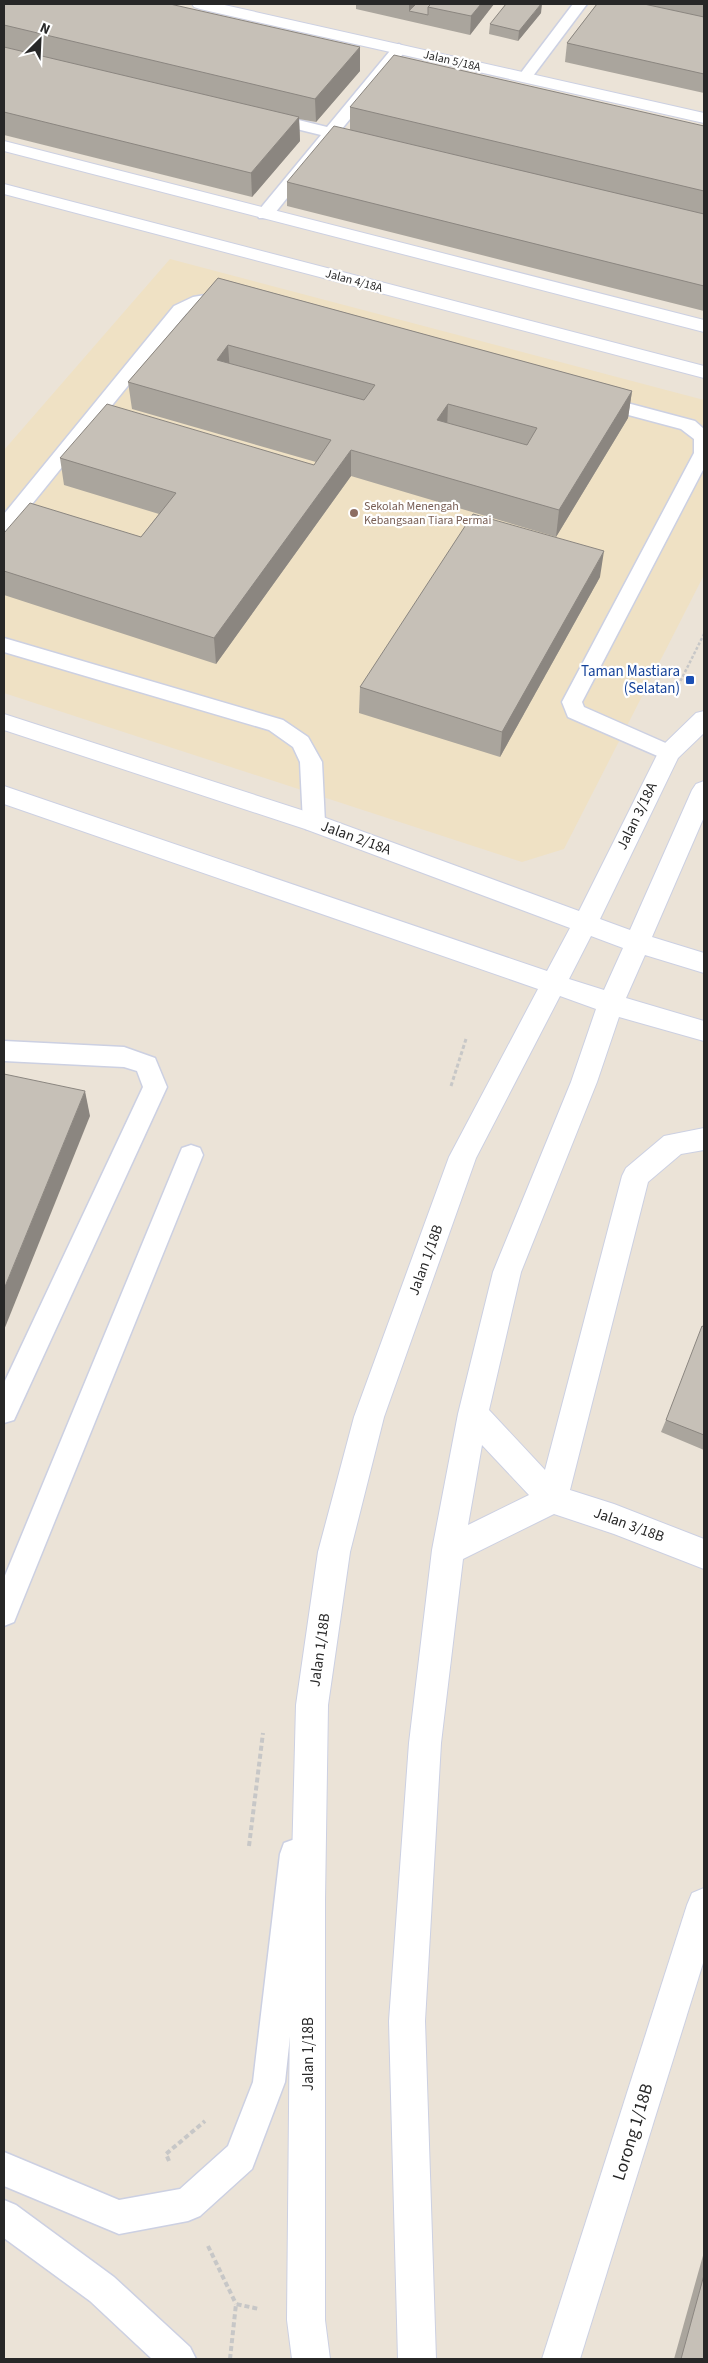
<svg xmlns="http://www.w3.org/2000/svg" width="708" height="2363" font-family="'Source Sans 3',sans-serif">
  <rect width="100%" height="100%" fill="#ebe3d7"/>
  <!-- education -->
  <polygon fill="#efe1c4" points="170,259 704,400 704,575 564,849 522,862 4,693 4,450"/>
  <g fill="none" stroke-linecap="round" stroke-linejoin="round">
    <defs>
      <g id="service">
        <polygon points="573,4 587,4 530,80 520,80 517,77 520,74"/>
        <polygon points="399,44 407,49 341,130 367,137 369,140 367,143 361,145 335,138 271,218 259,218 257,214 259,210 321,135 260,120 258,117 260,114 266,112 327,127 394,46"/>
        <polygon points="211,294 238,300 241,304 238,308 232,309 205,305 186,314 11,530 4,532 4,514 174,306 193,297"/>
        <polygon points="597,395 695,421 704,429 704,468 582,702 584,707 677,748 680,753 677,758 669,761 568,717 562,702 694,453 694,439 681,429 591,405 588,401 591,397"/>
        <polygon points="4,638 283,720 308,737 322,762 325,823 322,829 314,831 306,829 303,823 300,762 293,747 269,730 4,652"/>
        <polygon points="4,1041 124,1047 155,1058 167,1087 14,1420 4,1423 4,1383 143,1087 137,1071 124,1067 4,1061"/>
        <polygon points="191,1145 200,1148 203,1155 18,1612 14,1622 4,1626 4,1578 179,1155 182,1148"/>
        <polygon points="295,1839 306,1843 310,1854 285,2082 252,2169 200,2216 188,2221 119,2234 4,2186 4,2152 119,2200 180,2189 228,2146 253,2082 280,1854 284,1843"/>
        <polygon points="4,2200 16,2205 114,2277 190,2347 196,2359 152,2359 90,2301 4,2238"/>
      </g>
      <g id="minor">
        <polygon points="192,4 220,4 704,113 704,123 200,9 194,7"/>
        <polygon points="4,141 704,320 704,332 4,151"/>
        <polygon points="4,184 704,366 704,378 4,194"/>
        <path d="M704 711V733L678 758 600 919 630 930 692 790 696 784 704 781V817L652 937 704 953V973L645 955 626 998 704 1021V1041L619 1017 597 1082 521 1272 489 1410 545 1470 622 1176 626 1168 664 1136 704 1128V1150L681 1154 648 1182 570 1490 614 1504 704 1539V1569L614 1534 554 1514 463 1559 441 1743 425 2021 436 2359H398L389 2021 409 1743 432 1550 458 1414 493 1272 571 1082 596 1009 560 996 476 1158 384 1417 350 1552 328 1705 325 1901V2320L330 2359H292L287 2320 291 1901 296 1705 318 1552 354 1417 449 1157 538 989 4 804V786L547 971 570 928 305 829 4 730V714L323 817 579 911 661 747 696 713ZM591 936 623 948 604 990 569 979ZM482 1445 529 1495 468 1525Z"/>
        <polygon points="704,1888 704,1960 580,2359 542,2359 687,1905 692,1893"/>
      </g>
    </defs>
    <!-- service casing -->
    <use href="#service" stroke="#ccd0e2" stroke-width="3"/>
    <!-- minor casing -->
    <use href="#minor" stroke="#ccd0e2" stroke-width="2"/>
    <!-- path-far2 -->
    <polyline stroke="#c7c7c7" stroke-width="2.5" stroke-dasharray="3 2" stroke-linecap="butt" points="676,690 704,634"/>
    <!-- path-far1 -->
    <polyline stroke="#c7c7c7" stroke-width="3" stroke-dasharray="4 2.5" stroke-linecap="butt" points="451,1086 466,1039"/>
    <!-- path -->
    <g stroke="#c7c7c7" stroke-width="4" stroke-dasharray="5 3" stroke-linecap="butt">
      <polyline points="249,1846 263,1733"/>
      <polyline points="169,2161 166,2154 205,2121"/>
      <polyline points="208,2246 236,2304"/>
      <polyline points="230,2359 236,2304 259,2309"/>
    </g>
    <!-- service -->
    <use href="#service" fill="#fff" fill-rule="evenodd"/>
    <!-- minor -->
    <use href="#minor" fill="#fff" fill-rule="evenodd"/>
  </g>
  <!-- wall -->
  <g fill="#aaa59d">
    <polygon points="4,4 360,47 360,71 316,122 299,119 300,141 252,197 4,135"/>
    <polygon points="356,4 494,4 470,35 356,9"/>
    <polygon points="597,4 704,4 704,93 565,62 567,43"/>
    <polygon points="541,13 518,41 489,34 490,24"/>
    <polygon points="350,107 704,126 704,311 287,206 287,182 350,129"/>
    <polygon points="218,278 632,391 628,418 556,537 351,476 216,664 4,595 4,533 141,537 159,514 64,485 60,458 314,465 316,462 132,409 128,382"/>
    <polygon points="600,577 500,757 359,713 360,687"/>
    <polygon points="704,1327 704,1450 661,1432 666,1420"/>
    <polygon points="704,2252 704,2359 674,2359"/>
  </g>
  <!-- shaded-wall -->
  <g fill="#8b8680">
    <polygon points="409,4 424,4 409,11"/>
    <polygon points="481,4 494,4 470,35 471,16"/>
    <polygon points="541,4 542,4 541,13 518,41 519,31"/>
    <polygon points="360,47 360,71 316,122 315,99"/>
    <polygon points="299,117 300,141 252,197 251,173"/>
    <polygon points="228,345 230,372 217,360"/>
    <polygon points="632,391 628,418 556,537 559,510"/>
    <polygon points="448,404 447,430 437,420"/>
    <polygon points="351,450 351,476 216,664 214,638"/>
    <polygon points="604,551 600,577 500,757 502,732"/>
    <polygon points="85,1091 90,1116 4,1330 4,1289"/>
  </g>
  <!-- building -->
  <g fill="#c6c0b7" stroke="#8b8680" fill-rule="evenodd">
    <polygon points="4,4 170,4 360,47 315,99 4,25"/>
    <polygon points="416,4 431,4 428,7 428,15 409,11"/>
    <polygon points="431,4 481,4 471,16 428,7"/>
    <polygon points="506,4 541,4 519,31 490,24"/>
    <polygon points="597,4 644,4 704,17 704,74 567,43"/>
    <polygon points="4,47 299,117 251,173 4,112"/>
    <polygon points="394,55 704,126 704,191 350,107"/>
    <polygon points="334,126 704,214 704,286 287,182"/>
    <path d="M218 278 632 391 559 510 351 450 214 638 4 571V533L30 503 141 537 176 493 60 458 107 404 314 465 331 440 128 382ZM228 345 375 385 364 400 217 360ZM448 404 537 428 527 445 437 420Z"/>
    <polygon points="473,514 604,551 502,732 360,687"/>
    <polygon points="4,1074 85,1091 4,1289"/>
    <polygon points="702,1326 704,1327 704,1435 666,1420"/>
    <polygon points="704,2275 704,2359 681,2359"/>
  </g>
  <!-- markers -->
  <circle fill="#8d6e63" stroke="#fff" stroke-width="2" cx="354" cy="513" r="5"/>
  <rect fill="#1a4fb4" stroke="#fff" stroke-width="2" x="685" y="675" width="10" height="10" rx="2.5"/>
  <g text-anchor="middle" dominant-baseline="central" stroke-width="4.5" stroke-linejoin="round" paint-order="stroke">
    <!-- far-street labels -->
    <g font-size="12" fill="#272727" stroke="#fff">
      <text transform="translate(452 61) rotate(13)">Jalan 5/18A</text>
      <text transform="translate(354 281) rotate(15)">Jalan 4/18A</text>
    </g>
    <!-- far-education labels -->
    <g font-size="12" fill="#785e54" stroke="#fff" text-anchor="start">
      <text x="364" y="506">Sekolah Menengah<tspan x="364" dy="14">Kebangsaan Tiara Permai</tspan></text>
    </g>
    <!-- transit labels -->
    <g font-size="15" fill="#164399" stroke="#fff" text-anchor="end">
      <text x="680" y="671">Taman Mastiara<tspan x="680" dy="17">(Selatan)</tspan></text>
    </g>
    <!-- street labels -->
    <g font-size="15" fill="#272727" stroke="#fff">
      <text transform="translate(637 816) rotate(-64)">Jalan 3/18A</text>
      <text transform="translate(356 838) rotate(20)">Jalan 2/18A</text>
      <text transform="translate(426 1260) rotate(-70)">Jalan 1/18B</text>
      <text transform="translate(629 1525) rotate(20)">Jalan 3/18B</text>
      <text transform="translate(320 1650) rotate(-82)">Jalan 1/18B</text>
      <text transform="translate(308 2054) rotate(-90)">Jalan 1/18B</text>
    </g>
    <!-- near-street labels -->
    <g font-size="18" fill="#272727" stroke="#fff">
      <text transform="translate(633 2132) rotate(-73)">Lorong 1/18B</text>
    </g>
  </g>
  <!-- border -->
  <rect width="708" height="2363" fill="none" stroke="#272727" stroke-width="10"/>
  <!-- north arrow -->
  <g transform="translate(40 40) rotate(24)" stroke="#ffffff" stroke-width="4" paint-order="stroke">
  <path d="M0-4L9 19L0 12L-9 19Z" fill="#272727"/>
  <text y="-8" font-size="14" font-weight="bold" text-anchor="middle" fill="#272727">N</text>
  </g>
</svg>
